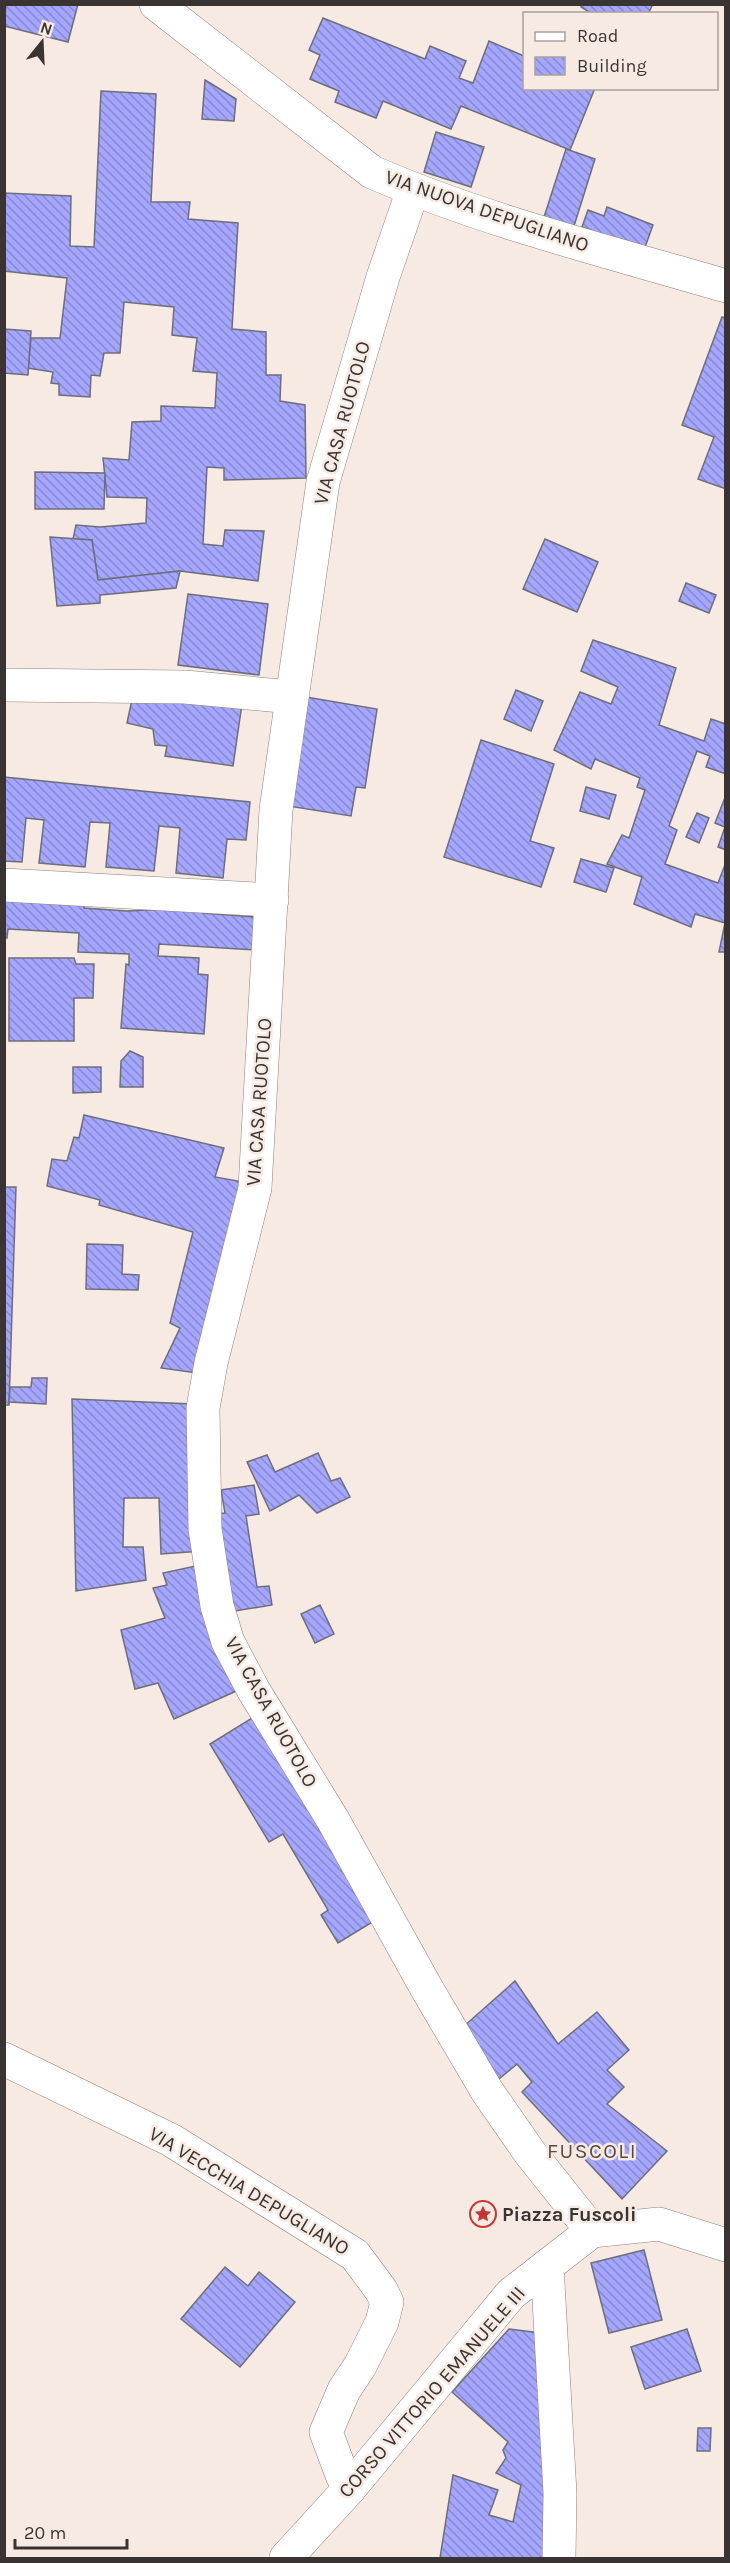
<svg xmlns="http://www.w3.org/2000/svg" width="730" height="2563" font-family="Karla,sans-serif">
  <defs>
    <pattern id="building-back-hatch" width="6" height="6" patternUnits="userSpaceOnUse" patternTransform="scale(1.5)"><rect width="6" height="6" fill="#a4a6ff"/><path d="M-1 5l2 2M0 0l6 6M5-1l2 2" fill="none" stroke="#8788cf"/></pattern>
  </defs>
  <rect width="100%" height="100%" fill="#f7eae3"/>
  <!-- building -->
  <g fill="url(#building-back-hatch)" stroke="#6d6e79" stroke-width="1.5">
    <polygon points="6,4 78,4 68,42 4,26"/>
    <polygon points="582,4 653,4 648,14 592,14 581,7"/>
    <polygon points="323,18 425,59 430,46 466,61 459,78 473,83 489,41 524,56 524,88 595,88 570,150 461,106 451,129 383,101 376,118 335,102 339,91 310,79 320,55 309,50"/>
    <polygon points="205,80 236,99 234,121 202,119"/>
    <polygon points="101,91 156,94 151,202 190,202 188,219 238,223 232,329 266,332 266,375 281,375 280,401 305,405 306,478 224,480 224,468 207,467 203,544 223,546 225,530 264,531 258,581 180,571 98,580 92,540 73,539 76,525 100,527 146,523 147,498 107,497 103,458 129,460 132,422 161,421 161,406 215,408 217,373 193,371 197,338 172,335 174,307 124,302 120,353 104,353 100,376 91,375 90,397 59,395 59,384 51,383 53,372 28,368 31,338 60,338 67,278 4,271 4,193 71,196 70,246 94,247"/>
    <polygon points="436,132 484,147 471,187 424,172"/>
    <polygon points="566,149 595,159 574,226 544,217"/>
    <polygon points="607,207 653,225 644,250 582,227 588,210 604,216"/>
    <polygon points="722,317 726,318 726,489 698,479 714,437 682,425"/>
    <polygon points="4,329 31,331 28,375 4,373"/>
    <polygon points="35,472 105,473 104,509 35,509"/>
    <polygon points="50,537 92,540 98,580 180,571 176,588 100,595 100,603 57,606"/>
    <polygon points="545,539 598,562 577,612 523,589"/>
    <polygon points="686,583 716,595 709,613 679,601"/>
    <polygon points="188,594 268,604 259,675 178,665"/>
    <polygon points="593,640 676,668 659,725 704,741 711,719 726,724 726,774 706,767 710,756 697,751 669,826 677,830 665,864 718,883 726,862 726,952 719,952 725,923 695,914 691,927 634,904 642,877 607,864 622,835 629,838 645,790 637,787 640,778 595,759 591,769 554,750 580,692 611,704 618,687 581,671"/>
    <polygon points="516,690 543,701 531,731 504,719"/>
    <polygon points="133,695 242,704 233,766 165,756 167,746 155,745 153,729 127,723"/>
    <polygon points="306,697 377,709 365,788 356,787 351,816 288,806"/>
    <polygon points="481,740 554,764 530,841 554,848 541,887 444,857"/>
    <polygon points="4,777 250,802 246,840 227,839 223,878 176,873 180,828 159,826 154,871 106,867 110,823 90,822 85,867 39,863 44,820 26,818 22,862 4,861"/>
    <polygon points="586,787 616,795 609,819 580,811"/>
    <polygon points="726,795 726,850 718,847 725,827 715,823"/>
    <polygon points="697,813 709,818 699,843 686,837"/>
    <polygon points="581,859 614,868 606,892 574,882"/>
    <polygon points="4,897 85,902 84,908 127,911 203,907 203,913 257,917 255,950 159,944 158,956 199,958 198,974 208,975 204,1034 121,1028 126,964 129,965 129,954 78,952 79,933 8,929 7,938 4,938"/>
    <polygon points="9,958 74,958 76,964 94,964 93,998 74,998 74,1041 9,1041"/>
    <polygon points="130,1051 143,1057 143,1087 120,1087 121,1061"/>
    <polygon points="73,1067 101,1067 101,1092 73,1093"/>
    <polygon points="84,1115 224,1148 215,1177 249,1183 197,1373 161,1368 180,1328 170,1323 193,1232 99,1205 100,1200 47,1186 52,1159 67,1161 74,1137 79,1138"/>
    <polygon points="4,1187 16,1187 9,1405 4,1405"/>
    <polygon points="87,1244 123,1245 122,1274 139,1275 138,1290 86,1289"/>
    <polygon points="32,1378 47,1378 46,1404 9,1402 10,1387 31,1387"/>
    <polygon points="72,1399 193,1404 202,1551 161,1554 159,1498 124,1498 123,1547 143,1547 146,1580 76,1591"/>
    <polygon points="318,1453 331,1481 340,1478 350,1497 317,1513 299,1495 270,1511 247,1462 267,1455 275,1472"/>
    <polygon points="254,1485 259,1514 246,1516 257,1587 269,1586 272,1605 229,1612 214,1514 225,1513 221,1490"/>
    <polygon points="200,1565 243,1688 174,1719 158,1683 135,1689 121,1630 165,1618 153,1588 167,1585 163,1573"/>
    <polygon points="320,1605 334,1634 315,1643 301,1614"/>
    <polygon points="257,1715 379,1918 338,1943 321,1915 328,1910 283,1834 269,1842 210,1744"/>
    <polygon points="515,1981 558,2044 597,2012 629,2050 607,2070 624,2087 607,2104 667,2151 622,2199 522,2092 532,2082 517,2064 499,2079 463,2027"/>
    <polygon points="644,2250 662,2320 609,2333 591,2263"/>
    <polygon points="225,2267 248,2286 259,2272 295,2302 240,2367 181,2319"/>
    <polygon points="509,2329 549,2334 550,2558 440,2558 453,2475 498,2490 489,2515 513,2522 521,2485 496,2473 506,2458 503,2450 508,2442 452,2392"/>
    <polygon points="687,2329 701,2371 645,2389 631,2347"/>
    <polygon points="698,2428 711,2428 710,2451 697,2451"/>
  </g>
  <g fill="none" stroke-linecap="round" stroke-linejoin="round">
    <defs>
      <g id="minor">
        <path d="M156 4 372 172C485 221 607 251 726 286"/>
        <polyline points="413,190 383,277 323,482 276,810 255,1188 211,1363 203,1408 205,1529 217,1606 228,1642 254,1691 333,1820 427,1989 487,2091 530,2153 592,2231"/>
        <polyline points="4,685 185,687 291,697"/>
        <polyline points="4,885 272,900"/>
        <polyline points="4,2059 171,2140 355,2255 381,2290 387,2302 382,2322 360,2366 344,2390 326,2432 342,2475 350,2488"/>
        <polyline points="547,2266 560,2493 559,2558"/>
        <polyline points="286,2558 350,2488 511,2294 592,2231 659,2224 726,2245"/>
      </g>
    </defs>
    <!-- minor casing -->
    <use href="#minor" stroke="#8d827b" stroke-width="34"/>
    <!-- minor -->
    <use href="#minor" stroke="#fff" stroke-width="33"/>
  </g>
  <!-- icons -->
  <defs>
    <symbol id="sight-ring" viewBox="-11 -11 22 22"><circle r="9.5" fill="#f7eae3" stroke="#c6382f" stroke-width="1.5"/><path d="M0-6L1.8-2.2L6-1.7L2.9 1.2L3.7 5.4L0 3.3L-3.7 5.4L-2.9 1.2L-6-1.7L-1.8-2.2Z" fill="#c6382f"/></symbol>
  </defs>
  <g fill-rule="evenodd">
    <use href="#sight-ring" x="468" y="2199" width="30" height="30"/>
  </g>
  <g text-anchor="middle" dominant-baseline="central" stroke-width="5" stroke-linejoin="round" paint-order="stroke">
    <!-- street labels -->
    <g font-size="20" fill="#393432" stroke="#f7eae3">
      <text transform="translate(487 211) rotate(19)">VIA NUOVA DEPUGLIANO</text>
      <text transform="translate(342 423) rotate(-75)">VIA CASA RUOTOLO</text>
      <text transform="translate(259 1102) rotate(-86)">VIA CASA RUOTOLO</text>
      <text transform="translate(271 1712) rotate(61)">VIA CASA RUOTOLO</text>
      <text transform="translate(249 2191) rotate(31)">VIA VECCHIA DEPUGLIANO</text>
      <text transform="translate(432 2392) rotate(-49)">CORSO VITTORIO EMANUELE III</text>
    </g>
    <!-- poi labels -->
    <g font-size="20" font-weight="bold" fill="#393432" stroke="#f7eae3" text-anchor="start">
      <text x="502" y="2214">Piazza Fuscoli</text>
    </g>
    <!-- neighbourhood labels -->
    <g font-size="21" letter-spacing="1.5" fill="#554a44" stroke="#f7eae3">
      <text x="592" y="2151">FUSCOLI</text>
    </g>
  </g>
  <!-- border -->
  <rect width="730" height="2563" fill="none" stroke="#393432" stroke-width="12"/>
  <!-- legend -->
  <rect x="523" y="12" width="195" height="78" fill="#f7eae3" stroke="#aba19c" stroke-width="1.5"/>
  <rect x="535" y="32" width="30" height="9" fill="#ffffff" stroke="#aba19c" stroke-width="1.5"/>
  <text x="577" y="42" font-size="18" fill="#393432">Road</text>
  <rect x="535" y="57" width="30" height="18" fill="url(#building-back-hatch)" stroke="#aba19c" stroke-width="1.5"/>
  <text x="577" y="72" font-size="18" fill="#393432">Building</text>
  <!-- north arrow -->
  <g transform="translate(42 42) rotate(18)" stroke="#f7eae3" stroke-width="4.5" paint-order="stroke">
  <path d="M0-4.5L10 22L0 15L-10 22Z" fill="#393432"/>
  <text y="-9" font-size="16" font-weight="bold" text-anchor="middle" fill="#393432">N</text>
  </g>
  <!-- scale -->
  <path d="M15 2539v9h112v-9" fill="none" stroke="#393432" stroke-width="3"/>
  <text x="24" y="2539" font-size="18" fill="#393432" stroke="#f7eae3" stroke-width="4.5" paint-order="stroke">20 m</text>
</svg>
